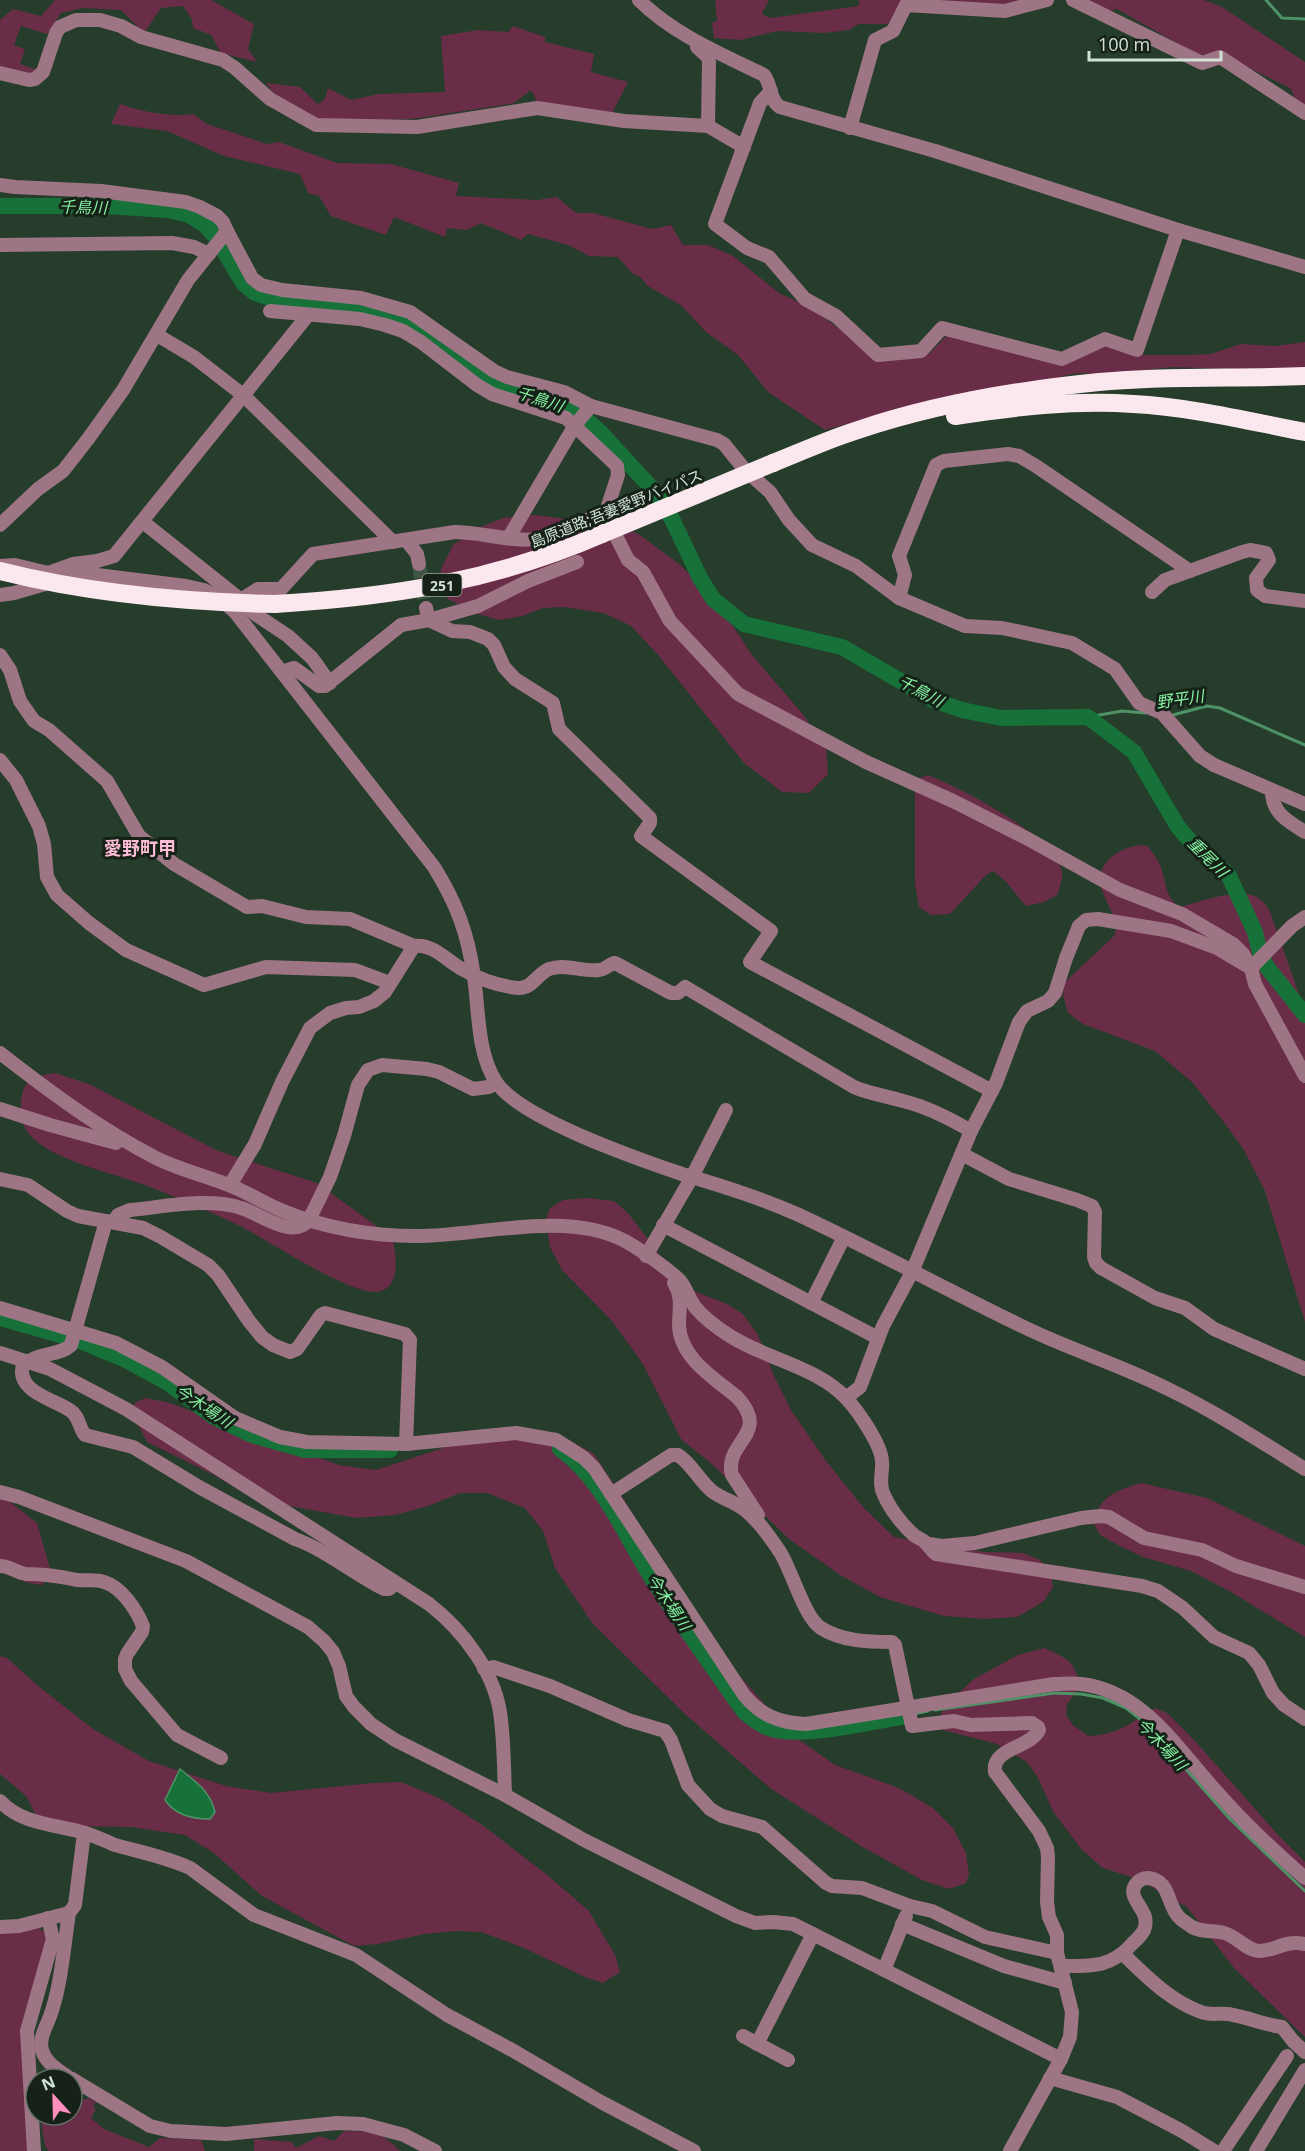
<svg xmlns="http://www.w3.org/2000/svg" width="1305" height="2151" font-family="'Open Sans','Noto Sans JP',sans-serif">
  <rect width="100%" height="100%" fill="#253d2a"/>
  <!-- green -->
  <g fill="#692d48">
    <polygon points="55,0 211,0 254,24 248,49 257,62 221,53 211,35 193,28 192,19 183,6 161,8 144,33 121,10 83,8 61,13 47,34 21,26 14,45 25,49 20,64 37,70 35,76 0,70 0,20 13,9 41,16"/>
    <polygon points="715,0 769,0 762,14 770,18 859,6 859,0 1029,0 1001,6 904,1 888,24 859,24 849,30 824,33 777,31 740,40 714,38 712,23 717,21"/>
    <polygon points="1082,0 1204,0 1222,7 1305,62 1305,108 1299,105 1290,88 1221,54 1198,55 1117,9 1105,12"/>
    <polygon points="513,26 545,37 545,42 594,54 591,72 628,82 611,115 538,103 531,90 514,103 413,119 318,121 276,96 266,83 300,87 318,104 325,99 328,88 351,100 379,94 445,92 441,36 478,30 508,32"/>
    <path d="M120 104C143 112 169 117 193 114L207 124 267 144 279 142 337 163 391 164 459 183 456 196 537 200 557 197 576 213H593L652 229 671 225 683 245H708L733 256 779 293 803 304 825 318 876 358 929 354 948 334 1061 362 1106 346 1142 355H1188L1211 354 1241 344 1275 346 1305 342V368L1266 370 1172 367 1098 375C1083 371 1070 373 1055 379L906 408 825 430 768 392 738 355 706 332 682 306 648 286 639 276 633 274 618 257 589 256 568 245 528 234 521 240 481 223 467 230 447 228 445 237 394 217 386 235 331 216 319 196 308 193 300 174 224 156 167 131 111 124Z"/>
    <polygon points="535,515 590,522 637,533 679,564 713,596 752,655 801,712 826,746 828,774 809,793 782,792 744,763 659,656 631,626 604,613 564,607 543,608 522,616 499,620 478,614 448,599 439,589 441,569 453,545 478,528 503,518"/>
    <path d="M928 775C958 787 1060 838 1062 873 1063 879 1059 889 1057 895L1044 902 1026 906C1015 894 1007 880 993 871L986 875 950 914 931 915 919 907 915 884V789L920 778Z"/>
    <path d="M1140 845 1148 846C1151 851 1156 857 1159 863 1166 877 1164 898 1180 907 1201 902 1245 884 1262 901 1266 903 1268 909 1270 912L1305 1011V1322L1265 1191 1244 1150 1223 1121 1192 1082 1155 1051 1083 1024 1068 1013 1063 995 1064 983 1114 936 1118 924C1113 914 1100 891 1100 880 1100 859 1123 847 1140 845Z"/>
    <path d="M55 1073 89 1084 218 1151 317 1183 393 1238C395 1254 402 1284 381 1291 356 1300 265 1238 238 1225 207 1210 174 1196 142 1184 111 1173 50 1159 30 1135 22 1127 20 1112 21 1101 24 1077 34 1077 55 1073Z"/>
    <polygon points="587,1198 614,1201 628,1213 671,1270 694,1291 727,1304 743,1314 758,1335 774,1376 791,1410 826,1461 863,1507 894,1537 929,1544 984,1552 1023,1553 1040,1560 1051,1574 1053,1587 1043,1602 1017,1617 984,1619 944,1616 880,1597 840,1575 789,1539 712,1464 681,1439 643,1364 612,1321 562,1270 550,1247 546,1220 550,1208 563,1200"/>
    <polygon points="146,1398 170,1403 251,1434 339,1465 376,1470 492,1432 560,1435 594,1454 623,1498 685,1601 731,1666 791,1734 835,1765 899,1788 933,1808 953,1828 966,1853 969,1874 966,1883 949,1889 922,1880 861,1846 770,1788 685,1714 593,1624 555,1568 543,1531 525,1508 487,1493 460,1493 428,1506 395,1515 356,1518 295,1507 244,1493 214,1475 147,1442 131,1411 136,1402"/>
    <path d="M1141 1483 1207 1498 1305 1546V1637L1231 1592 1191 1571 1143 1557 1118 1545 1100 1535 1093 1522C1101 1495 1116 1491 1141 1483Z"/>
    <path d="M0 1494 37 1523 51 1572 42 1585C27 1584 9 1577 0 1565Z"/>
    <path d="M1044 1648C1066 1657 1076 1662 1080 1687L1067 1704 1066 1715 1073 1725 1088 1736C1121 1734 1128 1724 1155 1708L1167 1713 1196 1742 1279 1836 1305 1862V2037L1234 1968 1187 1907 1137 1879 1103 1868 1082 1850 1054 1813 1037 1776 1027 1762 997 1744 943 1730 940 1721 943 1707 974 1679 1018 1655Z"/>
    <polygon points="0,1656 7,1658 37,1685 93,1729 149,1761 226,1786 271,1793 373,1783 401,1782 439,1798 481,1824 546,1874 589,1911 615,1955 620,1972 603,1983 585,1977 524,1948 481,1932 456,1931 425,1934 378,1944 354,1946 262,1896 214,1853 185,1835 131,1827 60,1826 39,1821 26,1796 0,1774"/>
    <polygon points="36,1926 47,1934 48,1940 23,2018 30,2151 0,2151 0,1931"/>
    <polygon points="88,2098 96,2102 93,2106 96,2109 91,2118 104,2129 149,2147 160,2138 201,2140 205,2151 49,2151 45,2146 40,2115 72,2115 72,2104 76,2107 81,2101"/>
    <path d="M344 2131C371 2132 380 2130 400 2151H254V2139L292 2142 296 2148 319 2136 334 2141Z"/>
  </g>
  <!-- water -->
  <path fill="#167239" stroke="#4e9368" stroke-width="1.5" d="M180 1769C196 1782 210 1791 215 1812L210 1819C193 1819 175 1815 165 1800Z"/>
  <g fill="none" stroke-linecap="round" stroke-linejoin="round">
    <!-- stream -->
    <g stroke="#4e9368" stroke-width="3">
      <polyline points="1266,0 1282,18 1305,19"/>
      <polyline points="1169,716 1207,706 1220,708 1305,745"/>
      <polyline points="1088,717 1122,711 1145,713"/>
      <polyline points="935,1710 1054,1693 1081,1694 1103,1698 1126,1708 1145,1723 1230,1819 1305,1891"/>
      <polyline points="914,1714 928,1711"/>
    </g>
    <!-- river -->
    <g stroke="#167239" stroke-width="16">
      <polyline points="0,206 106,206 168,210 189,215 205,225 216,237 243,283 255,293 276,300 383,312 402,319 494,385 545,398 578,412 601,433 656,493 671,517 700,578 713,599 744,624 842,647 933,700 962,710 1001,718 1088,717 1134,752 1178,827 1191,842 1228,874 1255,932 1260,953 1267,967 1305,1015"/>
      <polyline points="0,1318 78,1340 124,1359 168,1383 214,1417 252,1435 305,1450 390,1450"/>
      <path d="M560 1449C604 1480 626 1539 655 1583 684 1627 714 1669 744 1712 753 1719 761 1726 772 1729 805 1738 871 1722 906 1716"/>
    </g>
    <!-- minor-tunnel -->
    <polyline stroke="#3f5644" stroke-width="14" stroke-dasharray="14 7" stroke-linecap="butt" points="419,564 426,608"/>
    <!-- minor -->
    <g stroke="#9e7585" stroke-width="14">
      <path d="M639 0C673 34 721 54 764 75 772 85 769 100 780 107L935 151 1178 230 1305 267"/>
      <polyline points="1073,0 1202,63 1220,57 1305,113"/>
      <polyline points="697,47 708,57 709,62 708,126"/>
      <polyline points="0,73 29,80 35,79 43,72 56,33 60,27 76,20 100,20 121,26 141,37 223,60 235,68 270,99 316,125 417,127 537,108 624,121 708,126 744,147"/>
      <polyline points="771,91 760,103 715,224 747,248 769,257 805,299 836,316 878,355 921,351 942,328 1062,359 1105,339 1137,350 1178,230"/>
      <polyline points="850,128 875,40 893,31 906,5 1005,11 1047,0"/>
      <polyline points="0,185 15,187 101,191 186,202 200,207 217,216 223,222 227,231 188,280 123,390 88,439 63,471 38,489 0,525"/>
      <polyline points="227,231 252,278 261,285 282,290 361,298 410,312 494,371 507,377 564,392 591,406 717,440 724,444 745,470 770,492 789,520 812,545 856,566 899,598 965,626 1002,628 1072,643 1115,669 1139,703 1162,713 1200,756 1214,765 1305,804"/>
      <polyline points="0,245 172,243 194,247 209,254"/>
      <polyline points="270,311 360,319 385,325 403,331 421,342 477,385 492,394 566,418 617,466 618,475 604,518"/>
      <polyline points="157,335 194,357 243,395 393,542"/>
      <polyline points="143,522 241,600 255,614 288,636 312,658 330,683"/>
      <polyline points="509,537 575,425 591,406"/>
      <polyline points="406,540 417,554 419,564"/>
      <polyline points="0,566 15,565 48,573 73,564 97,561 114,556 308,315"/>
      <polyline points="1152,592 1165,580 1242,552 1250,550 1266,553 1269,560 1256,578 1257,590 1265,596 1305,601"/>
      <path d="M0 595 14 593 66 578 89 574 186 586 204 590 218 597 235 612 434 867C457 904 468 934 474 977 479 1011 477 1053 496 1082 521 1119 638 1159 682 1174 722 1186 761 1198 799 1215 876 1251 951 1292 1028 1329 1074 1351 1123 1366 1168 1389 1216 1412 1260 1441 1305 1469"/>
      <polyline points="899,598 905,575 899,556 936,465 944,461 1008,454 1019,456 1036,466 1190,571"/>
      <path d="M241 600 258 589H281L313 554 455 532C483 532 515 544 543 538 561 534 586 514 604 518L611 526 628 560 643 572 670 621 738 694 866 762 953 801 1028 839 1120 890 1182 914 1233 944 1243 954 1251 968 1255 984 1305 1076"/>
      <polyline points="426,608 429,620 452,631 470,632 488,639 494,645 504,667 515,679 553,703 559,729 650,818 650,823 641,836 771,931 750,962 992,1091"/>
      <path d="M0 655 10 670 20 701 34 721 49 730 107 781 139 836 174 864 247 907 262 906 306 917 350 919 414 946C433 943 447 961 462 969 479 979 498 986 518 988 532 989 537 974 549 969 565 963 582 972 599 970 605 970 609 964 615 963L671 993H678L685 987 854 1087C870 1094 887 1096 903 1101 928 1107 949 1118 971 1131"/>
      <polyline points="282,672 294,668 319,686 325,686 401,625 429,620 478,606 528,581 577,562"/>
      <polyline points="0,760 16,780 39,826 44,844 47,877 57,895 89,923 126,950 204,985 266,967 355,970 390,983"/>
      <path d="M1272 790C1271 812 1287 821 1305 832"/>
      <polyline points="1251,968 1292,926 1305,917"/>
      <path d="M0 1053C50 1092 100 1129 156 1158 180 1170 207 1176 231 1186 249 1193 265 1204 283 1211 325 1228 371 1236 417 1236 479 1236 563 1211 621 1239 634 1245 672 1271 681 1282 687 1290 689 1299 695 1307 704 1318 719 1329 730 1336 766 1359 817 1367 846 1398 858 1411 881 1444 882 1461 883 1473 878 1484 884 1495 890 1509 903 1526 915 1536 918 1538 922 1539 925 1542 929 1546 931 1550 936 1554L1142 1586 1158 1591 1183 1608 1214 1637 1249 1653 1259 1665 1273 1693 1284 1705 1305 1719"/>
      <polyline points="0,1109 50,1125 116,1143"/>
      <polyline points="962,1154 1009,1179 1077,1200 1092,1206 1095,1212 1094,1257 1096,1263 1101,1268 1155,1298 1185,1308 1214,1329 1305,1369"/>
      <polyline points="0,1179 28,1185 67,1211 78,1216 143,1228 161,1237 208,1265 218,1275 249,1321 262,1337 273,1345 290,1352 297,1349 321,1315 325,1313 405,1334 410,1340 406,1444"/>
      <polyline points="230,1185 255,1144 282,1082 310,1028 330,1013 346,1008 359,1007 374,1001 385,992 414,946"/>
      <path d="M106 1221 71 1345C60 1356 38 1352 23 1365 15 1392 56 1400 71 1411 79 1416 79 1428 85 1435L133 1447 199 1487 295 1539C326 1550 354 1574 384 1589H389L396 1583"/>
      <path d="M113 1222 118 1215 130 1210C163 1207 209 1197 241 1208 261 1214 292 1240 309 1220L330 1177 344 1136 358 1085 368 1070 382 1065 427 1069 439 1072 473 1089 489 1087 496 1082"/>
      <polyline points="663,1225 878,1338"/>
      <polyline points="646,1256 692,1177 726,1110"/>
      <path d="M674 1283C683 1297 679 1310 679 1325 680 1358 714 1378 737 1397 772 1434 723 1442 732 1475L758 1515"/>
      <polyline points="811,1303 844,1237"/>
      <path d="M0 1308 116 1343 162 1367 235 1418 280 1437 307 1442 406 1444 516 1433 556 1440 584 1458 594 1468 744 1695C760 1715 779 1723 806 1724L1054 1684C1063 1684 1073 1683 1081 1684 1144 1691 1178 1750 1217 1792 1244 1823 1274 1851 1305 1878"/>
      <path d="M0 1353 50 1369 126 1409 429 1604C464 1631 497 1675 501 1720 504 1745 504 1770 505 1795"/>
      <polyline points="846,1398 860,1387 883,1326 912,1272 971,1131 996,1083 1019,1022 1027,1011 1048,1001 1055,993 1066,958 1079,926 1086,920 1098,919 1171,931 1217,948 1249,967"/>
      <polyline points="0,1492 19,1497 186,1561 308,1627 324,1641 333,1652 339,1666 346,1696 354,1707 371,1724 395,1740 505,1795 584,1840 736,1916 755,1923 773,1922 793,1924 1061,2059"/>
      <path d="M611 1494 671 1455H678C692 1464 700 1482 713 1492 723 1499 735 1502 745 1510 759 1521 770 1537 780 1552 792 1571 804 1617 821 1628 841 1641 868 1642 892 1642L895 1645 912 1726 954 1721 971 1725 1032 1723 1038 1727 1039 1730C1031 1748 991 1748 995 1772L1039 1831 1047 1848 1048 1857 1047 1902 1049 1917 1057 1935V1953L1072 2012 1070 2037 1061 2059 1010 2151"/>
      <polyline points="929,1544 942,1546 975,1543 1081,1518 1100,1516 1109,1517 1144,1538 1202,1550 1236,1566 1305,1587"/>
      <path d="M0 1566C11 1566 16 1573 26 1574 44 1574 59 1576 77 1580 86 1581 96 1579 104 1582 122 1587 137 1611 143 1626L142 1632 127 1654 125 1659V1669L131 1681 177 1735 221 1758"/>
      <polyline points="484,1669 493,1667 550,1686 628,1720 665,1731 671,1740 688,1785 710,1809 722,1816 762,1827 826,1883 832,1886 862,1888 910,1906 932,1911 985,1937 1057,1953"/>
      <path d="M0 1801C22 1825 56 1824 85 1833 95 1836 105 1841 115 1845 140 1852 166 1857 190 1868L254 1915 356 1955 447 2015 512 2050 601 2102 694 2151"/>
      <polyline points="902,1924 1004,1966 1065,1983"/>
      <polyline points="0,1927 19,1926 69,1913"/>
      <path d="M1123 1954C1147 1977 1169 2000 1201 2012 1211 2016 1222 2012 1233 2015 1250 2018 1265 2025 1282 2027L1293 2041 1305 2052"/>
      <path d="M1061 1966C1090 1966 1111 1968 1132 1944 1136 1940 1141 1936 1144 1930 1146 1926 1146 1922 1145 1917 1142 1906 1127 1895 1136 1884 1139 1880 1143 1878 1148 1878 1170 1880 1167 1904 1178 1916 1181 1920 1188 1924 1192 1927 1203 1933 1213 1930 1224 1933 1237 1936 1246 1951 1260 1951 1278 1950 1284 1940 1305 1944"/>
      <polyline points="884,1970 906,1916"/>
      <polyline points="743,2036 788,2060"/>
      <polyline points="757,2044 813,1934"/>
      <polyline points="1050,2078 1117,2097 1182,2131 1214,2151"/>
      <path d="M71 2079C60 2071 46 2064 42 2050 39 2039 45 2029 49 2019 61 1989 64 1945 69 1913L75 1905 84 1833"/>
      <polyline points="72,2079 150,2126 171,2131 226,2134 337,2123 363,2124 404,2135 435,2151"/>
      <polyline points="34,2151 27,2031 53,1939 48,1918"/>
      <polyline points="1223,2151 1287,2056"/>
      <polyline points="1256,2151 1305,2070"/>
    </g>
    <!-- highway -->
    <g stroke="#fbe7ee" stroke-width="18">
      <path d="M955 416C1014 407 1073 400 1133 404 1191 407 1248 421 1305 432"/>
      <path d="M773 463C801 452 829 439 858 430 935 404 1018 390 1099 382 1168 375 1237 379 1305 376"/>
      <path d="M275 604C392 597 494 581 602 534"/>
    </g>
    <!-- highway-bridge -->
    <g stroke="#fbe7ee" stroke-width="18">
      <polyline points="602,534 773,463"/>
      <path d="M0 571C91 594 182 602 275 604"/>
    </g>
  </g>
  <g text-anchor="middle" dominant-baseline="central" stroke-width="6" stroke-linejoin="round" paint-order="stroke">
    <!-- shield labels -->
    <rect fill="#162118" stroke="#9aa79c" stroke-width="1.5" x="422.5" y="574" width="39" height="22" rx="4.5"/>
    <g font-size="14" font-weight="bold" fill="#d2e1d5">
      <text x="442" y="585">251</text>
    </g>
    <!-- street labels -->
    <g font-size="15" fill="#d2e1d5" stroke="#162118">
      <text transform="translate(616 508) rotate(-22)">島原道路;吾妻愛野バイパス</text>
    </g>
    <!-- water labels -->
    <g font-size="16" font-style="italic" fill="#86f4a3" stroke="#162118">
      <text transform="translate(83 207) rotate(1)">千鳥川</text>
      <text transform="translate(540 399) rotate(18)">千鳥川</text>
      <text transform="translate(921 691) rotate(28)">千鳥川</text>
      <text transform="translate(1180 699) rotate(-8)">野平川</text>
      <text transform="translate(1208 857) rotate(45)">重尾川</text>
      <text transform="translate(204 1406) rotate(33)">今木場川</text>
      <text transform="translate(669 1602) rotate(56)">今木場川</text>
      <text transform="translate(1162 1744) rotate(47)">今木場川</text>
    </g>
    <!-- quarter labels -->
    <g font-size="18" font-weight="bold" fill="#fdbdd6" stroke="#162118">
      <text x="140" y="848">愛野町甲</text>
    </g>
  </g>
  <!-- north arrow -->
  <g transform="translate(54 2097) rotate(338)"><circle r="28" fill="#162118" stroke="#616e64" stroke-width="1.5"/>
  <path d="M0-4.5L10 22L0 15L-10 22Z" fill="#fd8ebe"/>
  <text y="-9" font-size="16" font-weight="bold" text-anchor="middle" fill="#d2e1d5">N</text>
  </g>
  <!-- scale -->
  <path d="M1089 51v9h132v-9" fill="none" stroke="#d2e1d5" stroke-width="3"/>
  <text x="1098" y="51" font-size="18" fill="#d2e1d5" stroke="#162118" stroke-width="4.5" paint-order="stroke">100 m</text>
</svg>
